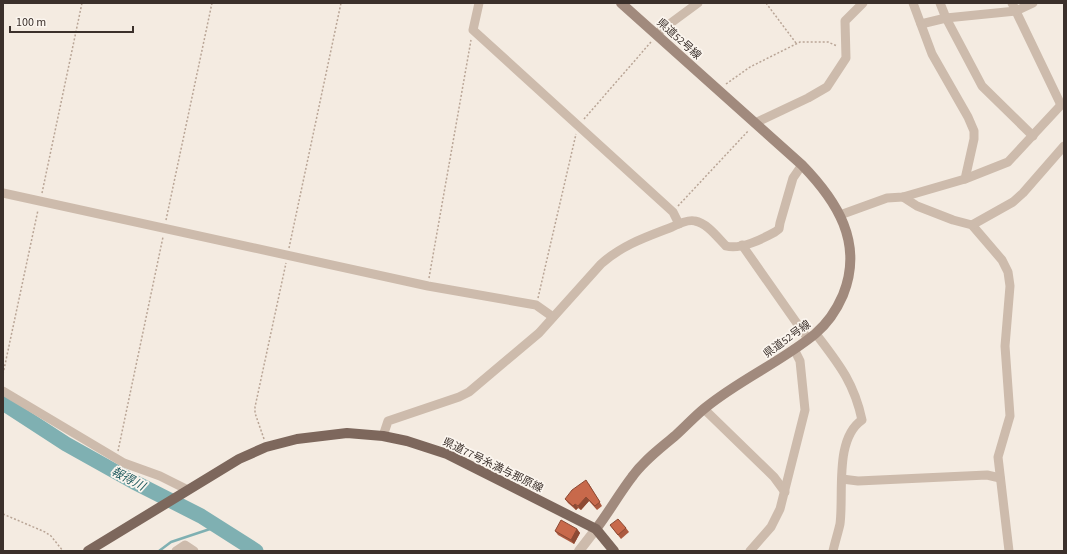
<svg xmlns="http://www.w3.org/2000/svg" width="1067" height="554" font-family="'Source Sans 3','Noto Sans JP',sans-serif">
  <rect width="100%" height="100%" fill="#f4ebe1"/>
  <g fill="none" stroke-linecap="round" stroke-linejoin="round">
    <!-- stream -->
    <polyline stroke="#7fb0b2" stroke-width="2.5" points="159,551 171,542 219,526"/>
    <!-- river -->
    <polyline stroke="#7fb0b2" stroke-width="15" points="3,403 66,444 134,482 201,516 256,551"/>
    <!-- path -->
    <g stroke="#b9a596" stroke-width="1.5" stroke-dasharray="2 2" stroke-linecap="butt">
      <polyline points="766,3 796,43"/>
      <polyline points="726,84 750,67 800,42 828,42 837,46"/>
      <polyline points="584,119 651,42"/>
      <polyline points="42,193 82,3"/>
      <polyline points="678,206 749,130"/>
      <polyline points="166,220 212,3"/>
      <polyline points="289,248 341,3"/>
      <polyline points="429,278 471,40"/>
      <polyline points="538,298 576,134"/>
      <polyline points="3,374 38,210"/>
      <polyline points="264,439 255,413 255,407 286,263"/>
      <polyline points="118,451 163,237"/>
      <polyline points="3,514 45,532 51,536 63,551"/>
    </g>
    <!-- minor -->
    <g stroke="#cdbbac" stroke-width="9">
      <polyline points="479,3 473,30 673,212 679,224"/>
      <polyline points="940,3 946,18 982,86 1033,136"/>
      <polyline points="1012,3 1061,105"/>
      <polyline points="921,24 946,18 1016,11 1033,3"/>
      <polyline points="657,35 660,31 698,3"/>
      <polyline points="755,123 808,98 827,87 846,58 845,21 863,3"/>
      <polyline points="965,179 1008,162 1061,105 1064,105"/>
      <polyline points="3,193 428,286 536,305 553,317"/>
      <polyline points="903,197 917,206 953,220 972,225 1002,260 1008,272 1010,286 1005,346 1010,416 998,457 1009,551"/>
      <polyline points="840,215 887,198 903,197 965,179 974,139 974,131 968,117 932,54 913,3"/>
      <polyline points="972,225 1013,202 1023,193 1064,146"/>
      <polyline points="742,245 808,339"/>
      <path d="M816 334C838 363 854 382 862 420 834 439 844 494 840 524 838 533 835 542 833 551"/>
      <polyline points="3,391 124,463 160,476 188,490"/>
      <polyline points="704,409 774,477 785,492"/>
      <path d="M383 436 388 421 459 397 469 392 539 333 601 264C622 245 646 237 672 227 678 224 688 219 695 221 707 223 718 238 726 246 741 250 762 239 775 232L779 229 780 223 793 178 802 165"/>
      <polyline points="842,479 858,481 987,475 1000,478"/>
      <polyline points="176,551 185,545 194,551"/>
      <polyline points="750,551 771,527 780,509 805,410 800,361 794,349"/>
    </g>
    <!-- tertiary -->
    <polyline stroke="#cdbbac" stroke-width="10" points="579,551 596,529"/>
    <!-- secondary -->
    <path stroke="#a18a7d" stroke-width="10" d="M596 529C609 512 619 494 632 477 644 460 661 448 676 435 686 426 695 416 705 408 739 380 781 362 815 334 828 323 837 309 843 295 864 243 837 201 802 165L621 3"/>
    <!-- primary -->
    <polyline stroke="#7d675c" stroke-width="10" points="88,551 239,459 266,447 297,439 347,433 383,436 407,441 447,454 596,529 614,551"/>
  </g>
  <!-- wall -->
  <g fill="#ac5a40">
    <polygon points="589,484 602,506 597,510 589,501 581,510 578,508 576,510 568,503 565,499"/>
    <polygon points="610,525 626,528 629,532 621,539"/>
    <polygon points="577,529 580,533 574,544 558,535 555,531"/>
  </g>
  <!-- shaded-wall -->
  <g fill="#8c4a34">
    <polygon points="586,497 589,501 581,510 578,506"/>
    <polygon points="575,504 578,508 576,510 573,506"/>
    <polygon points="577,529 580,533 574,544 571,540"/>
  </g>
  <!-- building -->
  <g fill="#c8694b" stroke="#8c4a34">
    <polygon points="586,480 600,502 595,506 586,497 578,506 575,504 573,506 565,499 572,490"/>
    <polygon points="618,519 626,528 618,535 610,525"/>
    <polygon points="561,520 577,529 571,540 555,531"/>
  </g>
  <g text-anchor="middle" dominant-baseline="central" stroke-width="3.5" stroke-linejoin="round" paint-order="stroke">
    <!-- street labels -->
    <g font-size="11" fill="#3b302b" stroke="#fbf5ee">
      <text transform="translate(679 39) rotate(42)">県道52号線</text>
      <text transform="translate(787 339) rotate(-36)">県道52号線</text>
      <text transform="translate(493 465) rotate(26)">県道77号糸満与那原線</text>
    </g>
    <!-- water labels -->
    <g font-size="12" font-style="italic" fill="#1f5a5e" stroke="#fbf5ee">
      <text transform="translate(128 479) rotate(28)">報得川</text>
    </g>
  </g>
  <!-- border -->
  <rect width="1067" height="554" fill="none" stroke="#3b302b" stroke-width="8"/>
  <!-- scale -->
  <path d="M10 26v6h123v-6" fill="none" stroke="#3b302b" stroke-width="2"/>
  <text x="16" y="26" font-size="12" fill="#3b302b" stroke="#fbf5ee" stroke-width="3" paint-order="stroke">100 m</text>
</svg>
